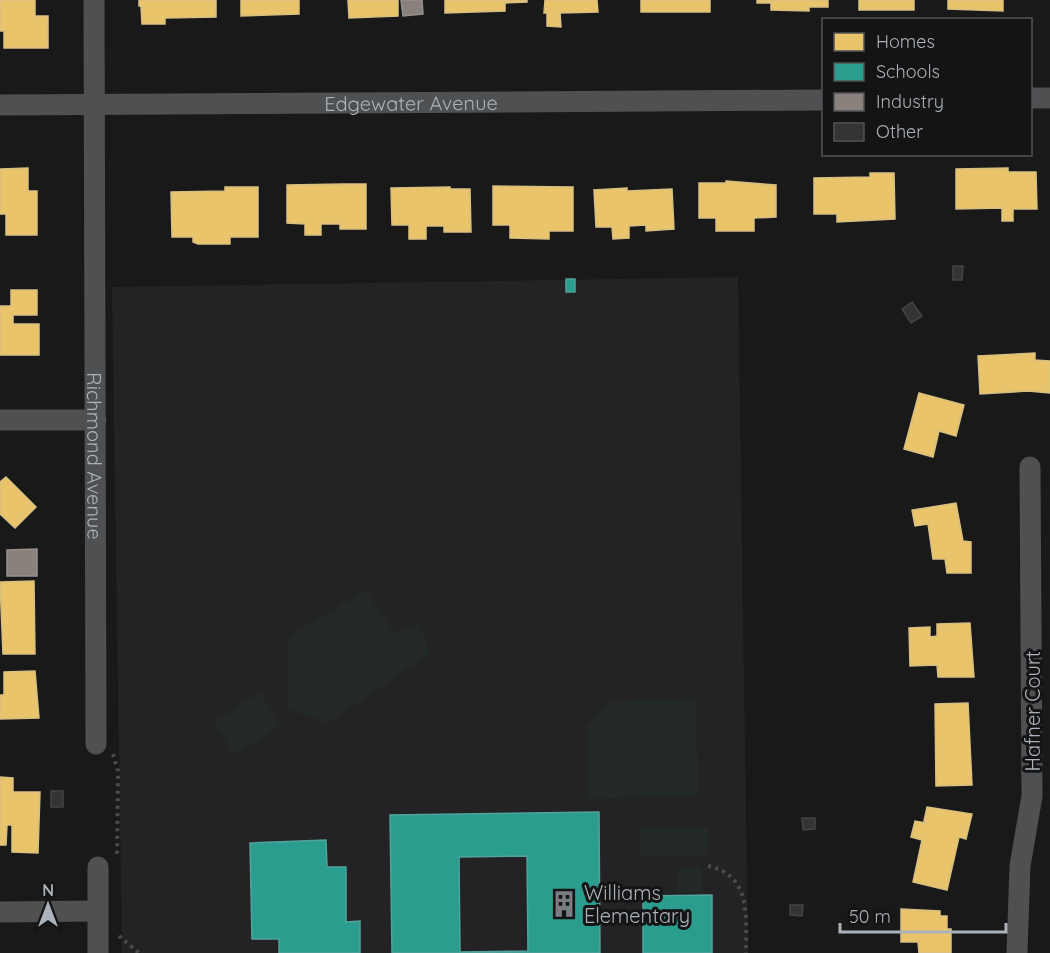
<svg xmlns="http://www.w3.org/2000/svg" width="1050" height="953" font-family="Quicksand,sans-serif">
  <rect width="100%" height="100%" fill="#19191a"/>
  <!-- built -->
  <polygon fill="#232325" points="738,277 748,953 122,953 112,287"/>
  <!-- green -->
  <g fill="#232924">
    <polygon points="366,590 395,634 419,624 430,653 328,723 287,709 289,636"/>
    <polygon points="260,692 281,726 235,755 214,722"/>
    <polygon points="695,698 699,795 588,799 588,726 609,702"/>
    <polygon points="640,828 708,828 707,855 640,855"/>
    <polygon points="702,867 703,892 678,892 678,868"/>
  </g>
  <!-- homes -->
  <g fill="#e9c46a" stroke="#d7bf82" stroke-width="1.5">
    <polygon points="0,0 35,0 35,16 48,16 48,48 4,48 4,31 0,31"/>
    <polygon points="139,0 216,0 216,17 165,18 165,24 142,24 141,6 139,6"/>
    <polygon points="241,0 299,0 299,14 241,16"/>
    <polygon points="348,0 398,0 398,16 349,18"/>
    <polygon points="445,0 527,0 527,2 505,3 505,11 445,13"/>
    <polygon points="545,0 597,0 598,12 560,13 561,27 547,26 547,13 544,13"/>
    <rect x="641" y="0" width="69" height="12"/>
    <polygon points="757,0 828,0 828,7 809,7 809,11 771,10 771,3 757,3"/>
    <rect x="859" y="0" width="55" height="10"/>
    <polygon points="948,0 1003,0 1003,11 948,9"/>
    <polygon points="28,168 28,191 37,191 37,235 6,235 6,214 0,214 0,169"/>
    <polygon points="1008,168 1008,172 1036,172 1037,209 1013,209 1013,221 1002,221 1002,208 956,209 956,169"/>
    <polygon points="870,173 894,173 895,219 837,222 837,214 814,214 814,178 870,177"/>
    <polygon points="726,181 776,185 776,217 754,218 754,231 716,231 716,218 699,218 699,183 726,183"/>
    <polygon points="342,184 366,184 366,229 340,229 340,224 321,224 321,235 305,235 305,224 287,223 287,185"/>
    <polygon points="493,186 573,187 573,231 549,231 549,239 510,238 510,225 493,225"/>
    <polygon points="225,187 258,187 258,237 230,237 230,244 198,244 193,242 193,237 172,237 171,192 225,191"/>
    <polygon points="450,187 450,189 470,189 471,232 444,232 444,226 426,226 426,239 409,239 409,225 392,225 391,188"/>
    <polygon points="627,188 627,191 672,189 674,229 646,231 646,225 629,226 629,238 613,239 612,227 596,227 594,190"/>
    <polygon points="11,290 37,290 37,315 13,315 13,324 39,324 39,355 0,355 0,306 11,306"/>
    <polygon points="1035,353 1035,360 1050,361 1050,393 1028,391 980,394 978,356"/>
    <polygon points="919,393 964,405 956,436 939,431 933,457 904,449"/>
    <polygon points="6,477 36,507 15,528 0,514 0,482"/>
    <polygon points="956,503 963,541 971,542 971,573 947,573 945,559 933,559 928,524 915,526 912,510"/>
    <polygon points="34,581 35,654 3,654 0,582"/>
    <polygon points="970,623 974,677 938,677 937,665 910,666 909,628 930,627 930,637 937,636 937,624"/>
    <polygon points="35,671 39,718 0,719 0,695 4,695 4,672"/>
    <polygon points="968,703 972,785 936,786 935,704"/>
    <polygon points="0,777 13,778 13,792 40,792 38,853 12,852 12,825 7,825 6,845 0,845"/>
    <polygon points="927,807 972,814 966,839 959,837 947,890 913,882 922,840 911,837 915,821 926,823 924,821"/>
    <polygon points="901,909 940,911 940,916 947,916 947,929 951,929 951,953 919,953 918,942 901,942"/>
  </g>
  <!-- schools -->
  <g fill="#2a9d8f" stroke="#51a39c" stroke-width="1.5" fill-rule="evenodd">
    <rect x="566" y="279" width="9" height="13"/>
    <path d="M599 812 600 953H392L390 815ZM527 856 528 951 460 952 459 857Z"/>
    <polygon points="326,840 327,867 346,867 346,922 360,921 360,953 279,953 279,939 252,939 250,843"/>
    <polygon points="712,895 712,953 643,953 643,896"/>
  </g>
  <!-- industry -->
  <g fill="#8a817c" stroke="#94908e" stroke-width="1.5">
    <polygon points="401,0 422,0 423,14 403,16"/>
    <polygon points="37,549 37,576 7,576 7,550"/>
  </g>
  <!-- building -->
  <g fill="#343435" stroke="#424446" stroke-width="1.5">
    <polygon points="953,266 963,266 962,280 953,280"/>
    <polygon points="912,302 922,316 911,323 902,309"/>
    <rect x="51" y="791" width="12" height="16"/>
    <polygon points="802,818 815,818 815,829 803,830"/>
    <polygon points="790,905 803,905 802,916 790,915"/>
  </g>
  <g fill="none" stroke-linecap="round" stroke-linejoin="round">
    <!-- path -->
    <g stroke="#494b4d" stroke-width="4" stroke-dasharray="3 4.5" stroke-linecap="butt">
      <polyline points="113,754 118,771 117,857"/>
      <path d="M708 866C752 875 746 918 746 953"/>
      <polyline points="119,936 139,953"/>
    </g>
    <!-- street -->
    <g stroke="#4e5052" stroke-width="21">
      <path id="s1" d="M94 0 96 744"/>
      <polyline points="1030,98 1050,98"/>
      <path id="s2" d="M0 105 824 100"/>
      <polyline points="0,420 96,420"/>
      <polyline points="98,867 98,953"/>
      <polyline points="0,912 98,911"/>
      <polyline points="1017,953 1020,866 1032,796 1030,467"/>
    </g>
  </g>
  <!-- icons -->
  <defs>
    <symbol id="building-bare" viewBox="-9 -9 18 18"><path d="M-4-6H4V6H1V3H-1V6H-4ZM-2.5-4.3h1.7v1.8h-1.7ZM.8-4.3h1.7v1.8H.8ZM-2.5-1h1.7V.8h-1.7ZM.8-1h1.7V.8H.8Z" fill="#797c81" stroke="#141415" stroke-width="2.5" paint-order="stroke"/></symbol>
  </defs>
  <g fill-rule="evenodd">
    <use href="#building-bare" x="545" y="885" width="38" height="38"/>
  </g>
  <g text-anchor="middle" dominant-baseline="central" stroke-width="6" stroke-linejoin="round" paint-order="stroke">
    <!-- street labels -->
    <g font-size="20" fill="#acb2b9" stroke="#141415">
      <text stroke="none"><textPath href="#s2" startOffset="411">Edgewater Avenue</textPath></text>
      <text stroke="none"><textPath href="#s1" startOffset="456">Richmond Avenue</textPath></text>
      <text transform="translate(1032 711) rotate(-90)">Hafner Court</text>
    </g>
    <!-- poi labels -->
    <g font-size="20" fill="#acb2b9" stroke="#141415" text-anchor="start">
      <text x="584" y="892">Williams<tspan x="584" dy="23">Elementary</tspan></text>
    </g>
  </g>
  <!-- legend -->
  <rect x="822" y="18" width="210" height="138" fill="#141415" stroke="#515357" stroke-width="1.5"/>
  <rect x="834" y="33" width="30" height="18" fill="#e9c46a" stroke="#515357" stroke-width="1.5"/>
  <text x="876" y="48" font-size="18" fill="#acb2b9">Homes</text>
  <rect x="834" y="63" width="30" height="18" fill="#2a9d8f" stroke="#515357" stroke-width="1.5"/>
  <text x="876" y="78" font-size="18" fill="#acb2b9">Schools</text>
  <rect x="834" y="93" width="30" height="18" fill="#8a817c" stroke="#515357" stroke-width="1.5"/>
  <text x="876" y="108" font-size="18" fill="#acb2b9">Industry</text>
  <rect x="834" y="123" width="30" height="18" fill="#343435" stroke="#515357" stroke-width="1.5"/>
  <text x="876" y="138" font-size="18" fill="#acb2b9">Other</text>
  <!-- north arrow -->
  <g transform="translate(48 905)" stroke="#141415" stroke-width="4.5" paint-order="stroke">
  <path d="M0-4.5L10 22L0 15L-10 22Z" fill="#acb2b9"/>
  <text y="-9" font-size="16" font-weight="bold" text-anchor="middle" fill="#acb2b9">N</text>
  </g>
  <!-- scale -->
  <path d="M840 923v9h166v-9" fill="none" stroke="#acb2b9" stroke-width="3"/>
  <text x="849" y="923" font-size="18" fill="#acb2b9" stroke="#141415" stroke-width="4.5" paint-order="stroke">50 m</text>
</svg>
